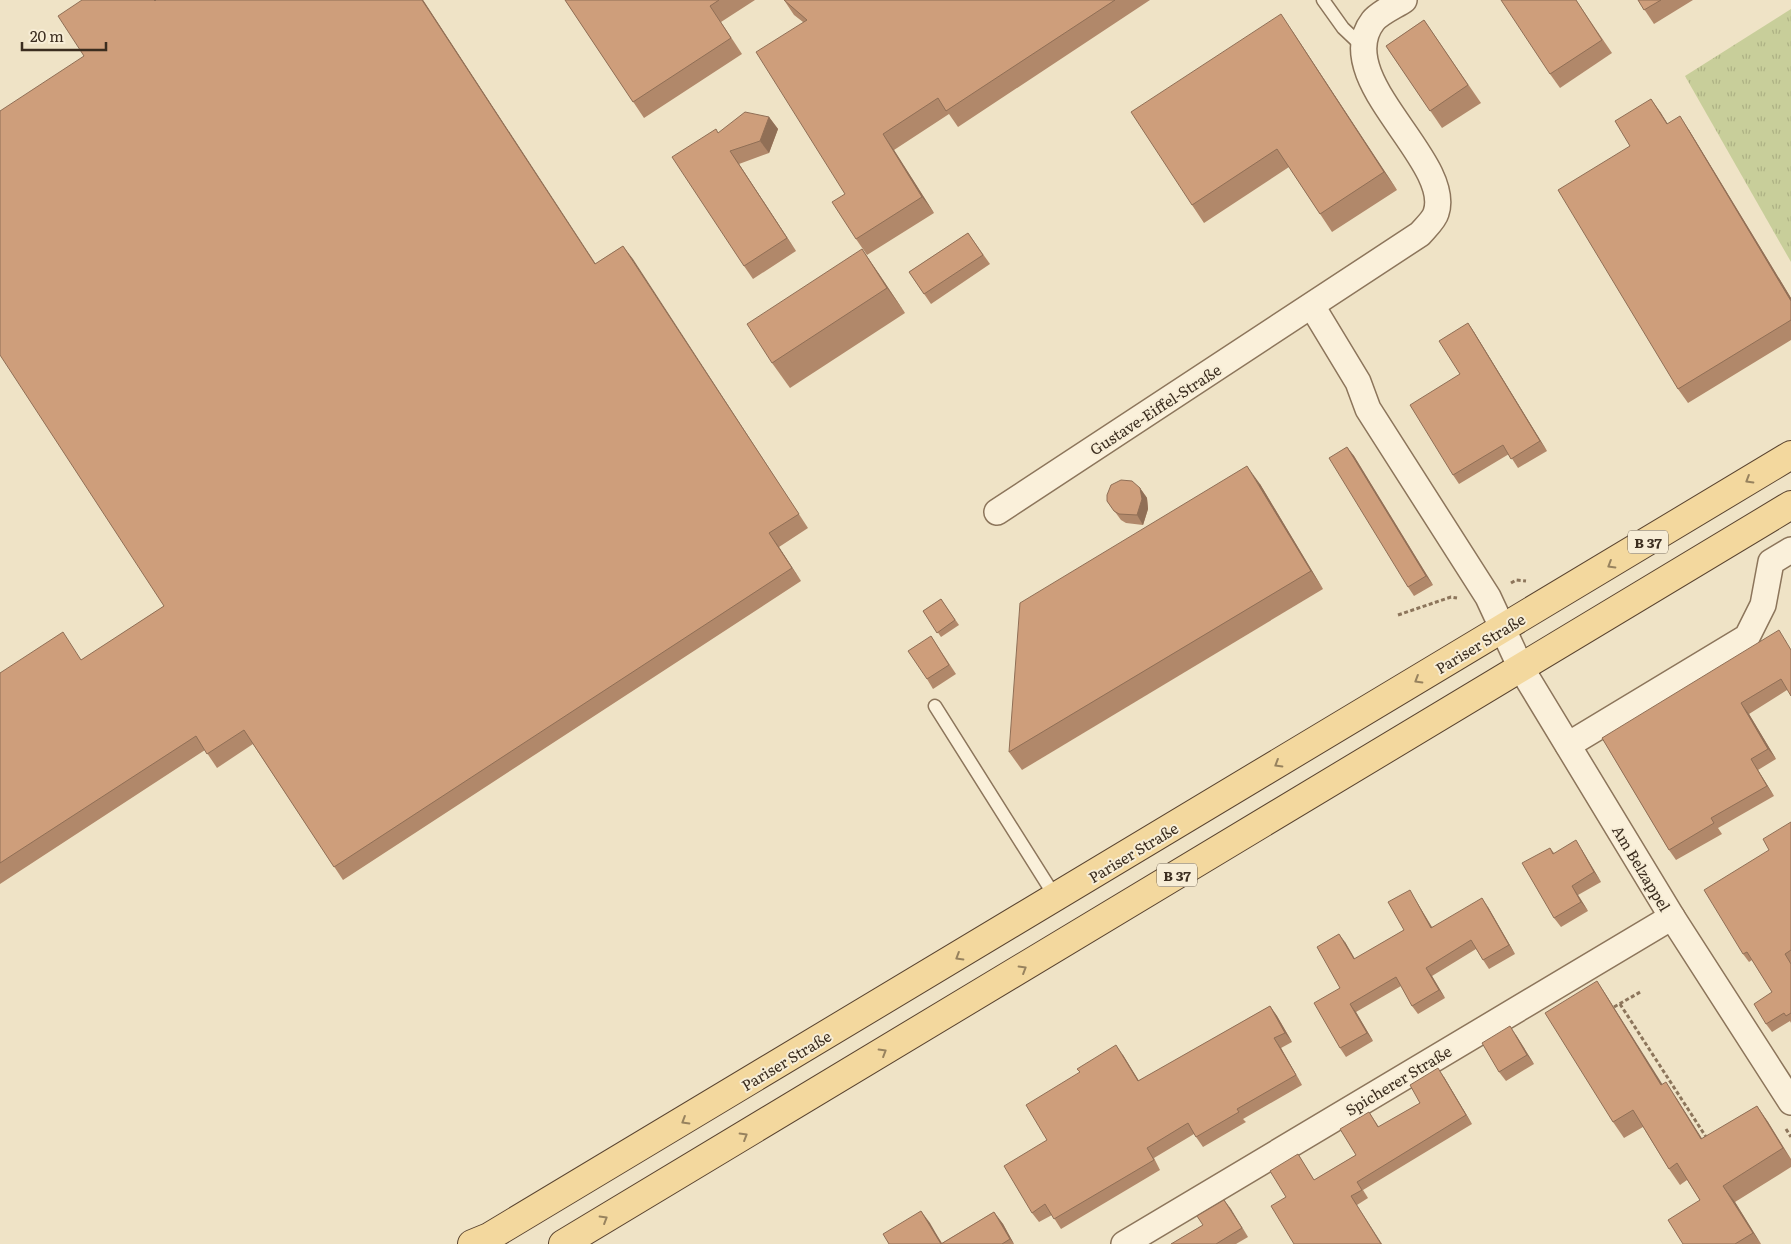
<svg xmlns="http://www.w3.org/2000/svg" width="1791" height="1244" font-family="Literata,serif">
  <defs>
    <pattern id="grass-tufts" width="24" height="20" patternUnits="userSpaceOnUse" patternTransform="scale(1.25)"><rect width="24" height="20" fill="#c8ce9a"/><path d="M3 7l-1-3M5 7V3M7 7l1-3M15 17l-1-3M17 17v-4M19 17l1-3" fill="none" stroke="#adb184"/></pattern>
  </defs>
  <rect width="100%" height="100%" fill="#efe3c6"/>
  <!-- grass -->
  <polygon fill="url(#grass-tufts)" points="1791,9 1791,262 1685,76"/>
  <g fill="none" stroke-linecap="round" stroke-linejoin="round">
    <defs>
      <g id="service">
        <polyline points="1323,0 1343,28 1362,46"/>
        <polyline points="935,706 1056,898"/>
      </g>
      <g id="minor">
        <polyline points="1312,306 1358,382 1368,409 1488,597 1521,668 1672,917 1791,1102"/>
        <path d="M997 512 1420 234C1425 228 1434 220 1436 213 1454 161 1329 78 1373 21 1379 13 1395 6 1404 0"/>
        <polyline points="1568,745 1747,637 1763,605 1771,562 1791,550"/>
        <polyline points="1124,1244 1672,917"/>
      </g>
      <g id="primary">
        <polyline points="472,1244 489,1237 1791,455"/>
        <polyline points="563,1244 1791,505"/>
      </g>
    </defs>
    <!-- service casing -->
    <use href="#service" stroke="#8c755b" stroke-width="15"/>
    <!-- minor casing -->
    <use href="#minor" stroke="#8c755b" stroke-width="28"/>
    <!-- primary casing -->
    <use href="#primary" stroke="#59432f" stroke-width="30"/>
    <!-- path -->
    <g stroke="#8c755b" stroke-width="3" stroke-dasharray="4 2.5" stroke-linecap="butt">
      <polyline points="1511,583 1516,580 1526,581"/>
      <polyline points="1398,615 1451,597 1457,598"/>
      <polyline points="1620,1004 1708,1140"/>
      <polyline points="1614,1007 1642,991"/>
      <polyline points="1786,1129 1791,1137"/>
    </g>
    <!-- service -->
    <use href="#service" stroke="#faf0da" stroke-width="12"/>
    <!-- minor -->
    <use href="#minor" stroke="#faf0da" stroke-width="25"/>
    <!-- primary -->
    <use href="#primary" stroke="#f3d89e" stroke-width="28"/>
  </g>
  <!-- wall -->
  <g fill="#b1886a">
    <polygon points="156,0 423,0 595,264 623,246 808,528 779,547 801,581 343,880 253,744 217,768 205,750 0,884 0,673 82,660 164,606 84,56"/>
    <polygon points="565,0 755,0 721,22 742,54 644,118"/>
    <polygon points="784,0 1150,0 958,127 949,114 894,150 934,213 867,255 856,239 803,22 794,15"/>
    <polygon points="1576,0 1612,53 1560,88 1550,74"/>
    <polygon points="1638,0 1693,0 1654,24"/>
    <polygon points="1424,20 1481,103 1442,128 1386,46"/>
    <polygon points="1293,32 1397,190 1332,232 1289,167 1204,223 1192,205"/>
    <polygon points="1651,99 1668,124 1689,130 1791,298 1791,340 1688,403 1678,389 1630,146"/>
    <polygon points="769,117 778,129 769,153 739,164 796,251 753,279 744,266 719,133"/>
    <polygon points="968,233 990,264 931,304 909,272"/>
    <polygon points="862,249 879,274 905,313 790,388 772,363"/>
    <polygon points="1468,323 1474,332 1547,451 1518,468 1509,454 1459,484 1453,475 1460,374"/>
    <polygon points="1347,447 1354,456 1433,585 1414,596 1408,587"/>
    <polygon points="1260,484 1323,589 1022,770 1009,752"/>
    <polygon points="1140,488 1147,498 1148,509 1143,525 1126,523 1121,520 1107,501"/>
    <polygon points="941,599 959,625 941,637 923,611"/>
    <polygon points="931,636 956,674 933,689 927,679"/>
    <polygon points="1786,640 1787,690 1749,714 1776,759 1758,770 1774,796 1718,828 1722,834 1676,860 1669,850 1602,738"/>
    <polygon points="1791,822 1791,1023 1790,1021 1772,1032 1766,1024 1772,992 1752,960 1749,962 1743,954 1769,850"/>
    <polygon points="1550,848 1554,853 1582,850 1601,882 1578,895 1588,911 1561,927 1554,918"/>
    <polygon points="1415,899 1432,927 1488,907 1515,954 1489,969 1476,949 1432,976 1445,998 1418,1014 1412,1006 1401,986 1356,1012 1373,1041 1346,1057 1340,1048 1340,988 1345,942 1355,959 1404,930"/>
    <polygon points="1597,981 1608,998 1662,1085 1677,1099 1702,1139 1757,1106 1768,1122 1791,1159 1791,1167 1735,1202 1761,1244 1683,1244 1700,1200 1687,1180 1680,1185 1669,1169 1643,1127 1624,1138 1613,1122"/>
    <polygon points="1270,1006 1277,1016 1292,1042 1281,1048 1302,1085 1243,1119 1246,1122 1203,1147 1194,1134 1154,1158 1160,1170 1061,1229 1052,1215 1039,1222 1032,1213 1047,1140 1123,1055 1139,1081"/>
    <polygon points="1516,1035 1534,1064 1506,1081 1499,1072"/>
    <polygon points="1444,1077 1472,1124 1363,1190 1368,1198 1357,1205 1286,1197 1298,1154 1314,1180 1356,1155 1369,1112 1379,1127 1420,1103"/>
    <polygon points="1224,1200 1248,1237 1236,1244 1171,1244 1203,1225"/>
    <polygon points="921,1211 942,1243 994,1212 1003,1224 1014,1244 889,1244"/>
  </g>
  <!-- shaded-wall -->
  <g fill="#906f56">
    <polygon points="422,0 423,0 605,278 595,264"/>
    <polygon points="1281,14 1293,32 1397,190 1384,172"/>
    <polygon points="1651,99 1661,113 1676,138 1667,124"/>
    <polygon points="1680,116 1689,130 1791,298 1791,301"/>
    <polygon points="769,117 778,129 769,153 760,141"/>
    <polygon points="883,134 894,150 934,213 922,197"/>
    <polygon points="730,151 739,164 796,251 787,238"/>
    <polygon points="623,246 633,259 808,528 799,514"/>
    <polygon points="862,249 879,274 905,313 887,288"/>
    <polygon points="1468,323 1474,332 1547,451 1540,441"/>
    <polygon points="1347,447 1354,456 1433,585 1426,576"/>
    <polygon points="1247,466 1260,484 1323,589 1311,571"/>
    <polygon points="1140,488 1147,498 1148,509 1143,525 1137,515"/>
    <polygon points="769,533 779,547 801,581 792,568"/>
    <polygon points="1741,703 1749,714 1776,759 1768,749"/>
    <polygon points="1751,759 1758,770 1774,796 1767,786"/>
    <polygon points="1576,840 1582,850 1601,882 1594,872"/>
    <polygon points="1572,886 1578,895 1588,911 1581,902"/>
    <polygon points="1410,890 1415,899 1437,936 1431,928"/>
    <polygon points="1482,898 1488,907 1515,954 1509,945"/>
    <polygon points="1339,934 1345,942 1360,968 1354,959"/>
    <polygon points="1426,968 1432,976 1445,998 1439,990"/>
    <polygon points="1597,981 1608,998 1673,1101 1661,1085"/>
    <polygon points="1350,1004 1356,1012 1373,1041 1367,1033"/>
    <polygon points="1270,1006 1277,1016 1292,1042 1285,1033"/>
    <polygon points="1510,1026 1516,1035 1534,1064 1527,1055"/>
    <polygon points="1274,1038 1281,1048 1302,1085 1296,1075"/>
    <polygon points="1116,1045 1123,1055 1145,1091 1138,1081"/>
    <polygon points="1438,1068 1444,1077 1472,1124 1466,1115"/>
    <polygon points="1666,1082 1677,1099 1713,1156 1701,1139"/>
    <polygon points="1757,1106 1768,1122 1791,1160 1783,1148"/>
    <polygon points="1723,1186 1735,1202 1761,1244 1753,1233"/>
    <polygon points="1351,1196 1357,1205 1382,1244 1381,1244"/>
    <polygon points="1224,1200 1231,1209 1248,1237 1242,1228"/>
    <polygon points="921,1211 930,1223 942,1244 941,1244"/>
    <polygon points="994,1212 1003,1224 1014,1244 1010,1239"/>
  </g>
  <!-- building -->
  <g fill="#ce9e7b" stroke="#906f56">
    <polygon points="82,0 154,0 155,1 156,0 422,0 595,264 623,246 799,514 769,533 792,568 334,867 244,730 207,754 196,736 0,863 0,673 63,632 81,660 164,606 0,355 0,111 84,56 58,16"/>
    <polygon points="565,0 719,0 710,6 731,38 633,102"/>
    <polygon points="784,0 1115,0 946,111 938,98 883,134 922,197 856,239 832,202 845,194 756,52 807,20"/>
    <polygon points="1501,0 1576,0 1602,40 1550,74"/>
    <polygon points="1638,0 1661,0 1644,10"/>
    <polygon points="1281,14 1384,172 1320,214 1277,149 1192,205 1131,112"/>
    <polygon points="1424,20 1468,85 1430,111 1386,46"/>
    <polygon points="1651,99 1667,124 1680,116 1791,301 1791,320 1678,389 1558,190 1630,146 1615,121"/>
    <polygon points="745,112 769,117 760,141 730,151 787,238 744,266 672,157 716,129 718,133"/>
    <polygon points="968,233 983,255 924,294 909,272"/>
    <polygon points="862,249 887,288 772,363 747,324"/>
    <polygon points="1468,323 1540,441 1511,459 1503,445 1453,475 1410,405 1460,374 1439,341"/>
    <polygon points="1347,447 1426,576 1408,587 1329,458"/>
    <polygon points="1247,466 1311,571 1009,752 1020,603"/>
    <polygon points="1121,480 1132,481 1140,488 1142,499 1137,515 1119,514 1114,511 1107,501 1107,495 1111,485"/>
    <polygon points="941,599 955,620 937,633 923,611"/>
    <polygon points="1779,630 1791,650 1791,696 1781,679 1741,703 1768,749 1751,759 1767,786 1711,818 1714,823 1669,850 1602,738"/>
    <polygon points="931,636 949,665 927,679 908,651"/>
    <polygon points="1791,822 1791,950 1785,954 1791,964 1791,1013 1786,1016 1784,1013 1766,1024 1754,1004 1772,992 1747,952 1743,954 1704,890 1769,850 1763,839"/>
    <polygon points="1576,840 1594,872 1572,886 1581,902 1554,918 1522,863 1550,848 1553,854"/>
    <polygon points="1410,890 1431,928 1482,898 1509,945 1483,960 1471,940 1426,968 1439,990 1412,1006 1396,977 1350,1004 1367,1033 1340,1048 1314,1003 1340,988 1317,947 1339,934 1354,959 1404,930 1388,902"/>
    <polygon points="1597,981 1661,1085 1666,1082 1701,1139 1757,1106 1783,1148 1723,1186 1753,1233 1735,1244 1683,1244 1668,1220 1700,1200 1677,1163 1669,1169 1633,1110 1613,1122 1545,1013"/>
    <polygon points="1270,1006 1285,1033 1274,1038 1296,1075 1237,1109 1239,1112 1196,1137 1188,1123 1147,1148 1154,1160 1054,1219 1045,1204 1032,1213 1004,1166 1047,1140 1026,1105 1080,1072 1077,1069 1116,1045 1138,1081"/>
    <polygon points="1510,1026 1527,1055 1499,1072 1482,1043"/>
    <polygon points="1438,1068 1466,1115 1357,1182 1362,1190 1351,1196 1381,1244 1294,1244 1271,1206 1286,1197 1270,1171 1298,1154 1314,1180 1356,1155 1340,1129 1369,1112 1378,1127 1420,1103 1410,1085"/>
    <polygon points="1224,1200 1242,1228 1216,1244 1171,1244 1203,1225 1197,1216"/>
    <polygon points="921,1211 941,1244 994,1212 1010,1239 1002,1244 889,1244 883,1234"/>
  </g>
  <!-- one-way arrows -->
  <defs><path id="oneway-chevron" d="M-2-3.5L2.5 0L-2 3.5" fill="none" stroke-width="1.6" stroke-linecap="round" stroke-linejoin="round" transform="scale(1.25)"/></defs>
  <g stroke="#97825e">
    <use href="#oneway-chevron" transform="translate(1749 480) rotate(149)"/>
    <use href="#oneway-chevron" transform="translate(1611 565) rotate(149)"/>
    <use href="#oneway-chevron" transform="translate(1418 680) rotate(149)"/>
    <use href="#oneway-chevron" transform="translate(1278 764) rotate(149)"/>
    <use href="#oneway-chevron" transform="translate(959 957) rotate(149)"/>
    <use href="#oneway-chevron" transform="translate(1023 969) rotate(-31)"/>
    <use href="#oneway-chevron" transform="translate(883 1052) rotate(-31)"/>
    <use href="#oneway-chevron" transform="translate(685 1121) rotate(149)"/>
    <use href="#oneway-chevron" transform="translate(744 1136) rotate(-31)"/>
    <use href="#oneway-chevron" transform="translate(604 1219) rotate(-31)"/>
  </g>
  <g text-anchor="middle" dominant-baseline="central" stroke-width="4" stroke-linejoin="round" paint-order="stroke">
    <!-- shield labels -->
    <g fill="#f7edd6" stroke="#736756" stroke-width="1">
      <rect x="1628" y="530.5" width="40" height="23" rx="4"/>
      <rect x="1157" y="863.5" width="40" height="23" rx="4"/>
    </g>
    <g font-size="14" font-weight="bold" fill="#3b2d1f">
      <text x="1648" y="542">B 37</text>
      <text x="1177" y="875">B 37</text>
    </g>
    <!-- street labels -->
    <g font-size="15" fill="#3b2d1f" stroke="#f7edd6">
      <text transform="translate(1155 409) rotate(-33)">Gustave-Eiffel-Straße</text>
      <text transform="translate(1480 643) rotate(-31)">Pariser Straße</text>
      <text transform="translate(1133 852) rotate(-31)">Pariser Straße</text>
      <text transform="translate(1642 868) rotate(59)">Am Belzappel</text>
      <text transform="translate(786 1060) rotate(-31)">Pariser Straße</text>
      <text transform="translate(1398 1080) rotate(-31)">Spicherer Straße</text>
    </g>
  </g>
  <!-- scale -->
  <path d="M22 42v8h84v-8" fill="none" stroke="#3b2d1f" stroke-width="2.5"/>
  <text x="30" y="42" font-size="15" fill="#3b2d1f" stroke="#f7edd6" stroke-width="4" paint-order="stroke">20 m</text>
</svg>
